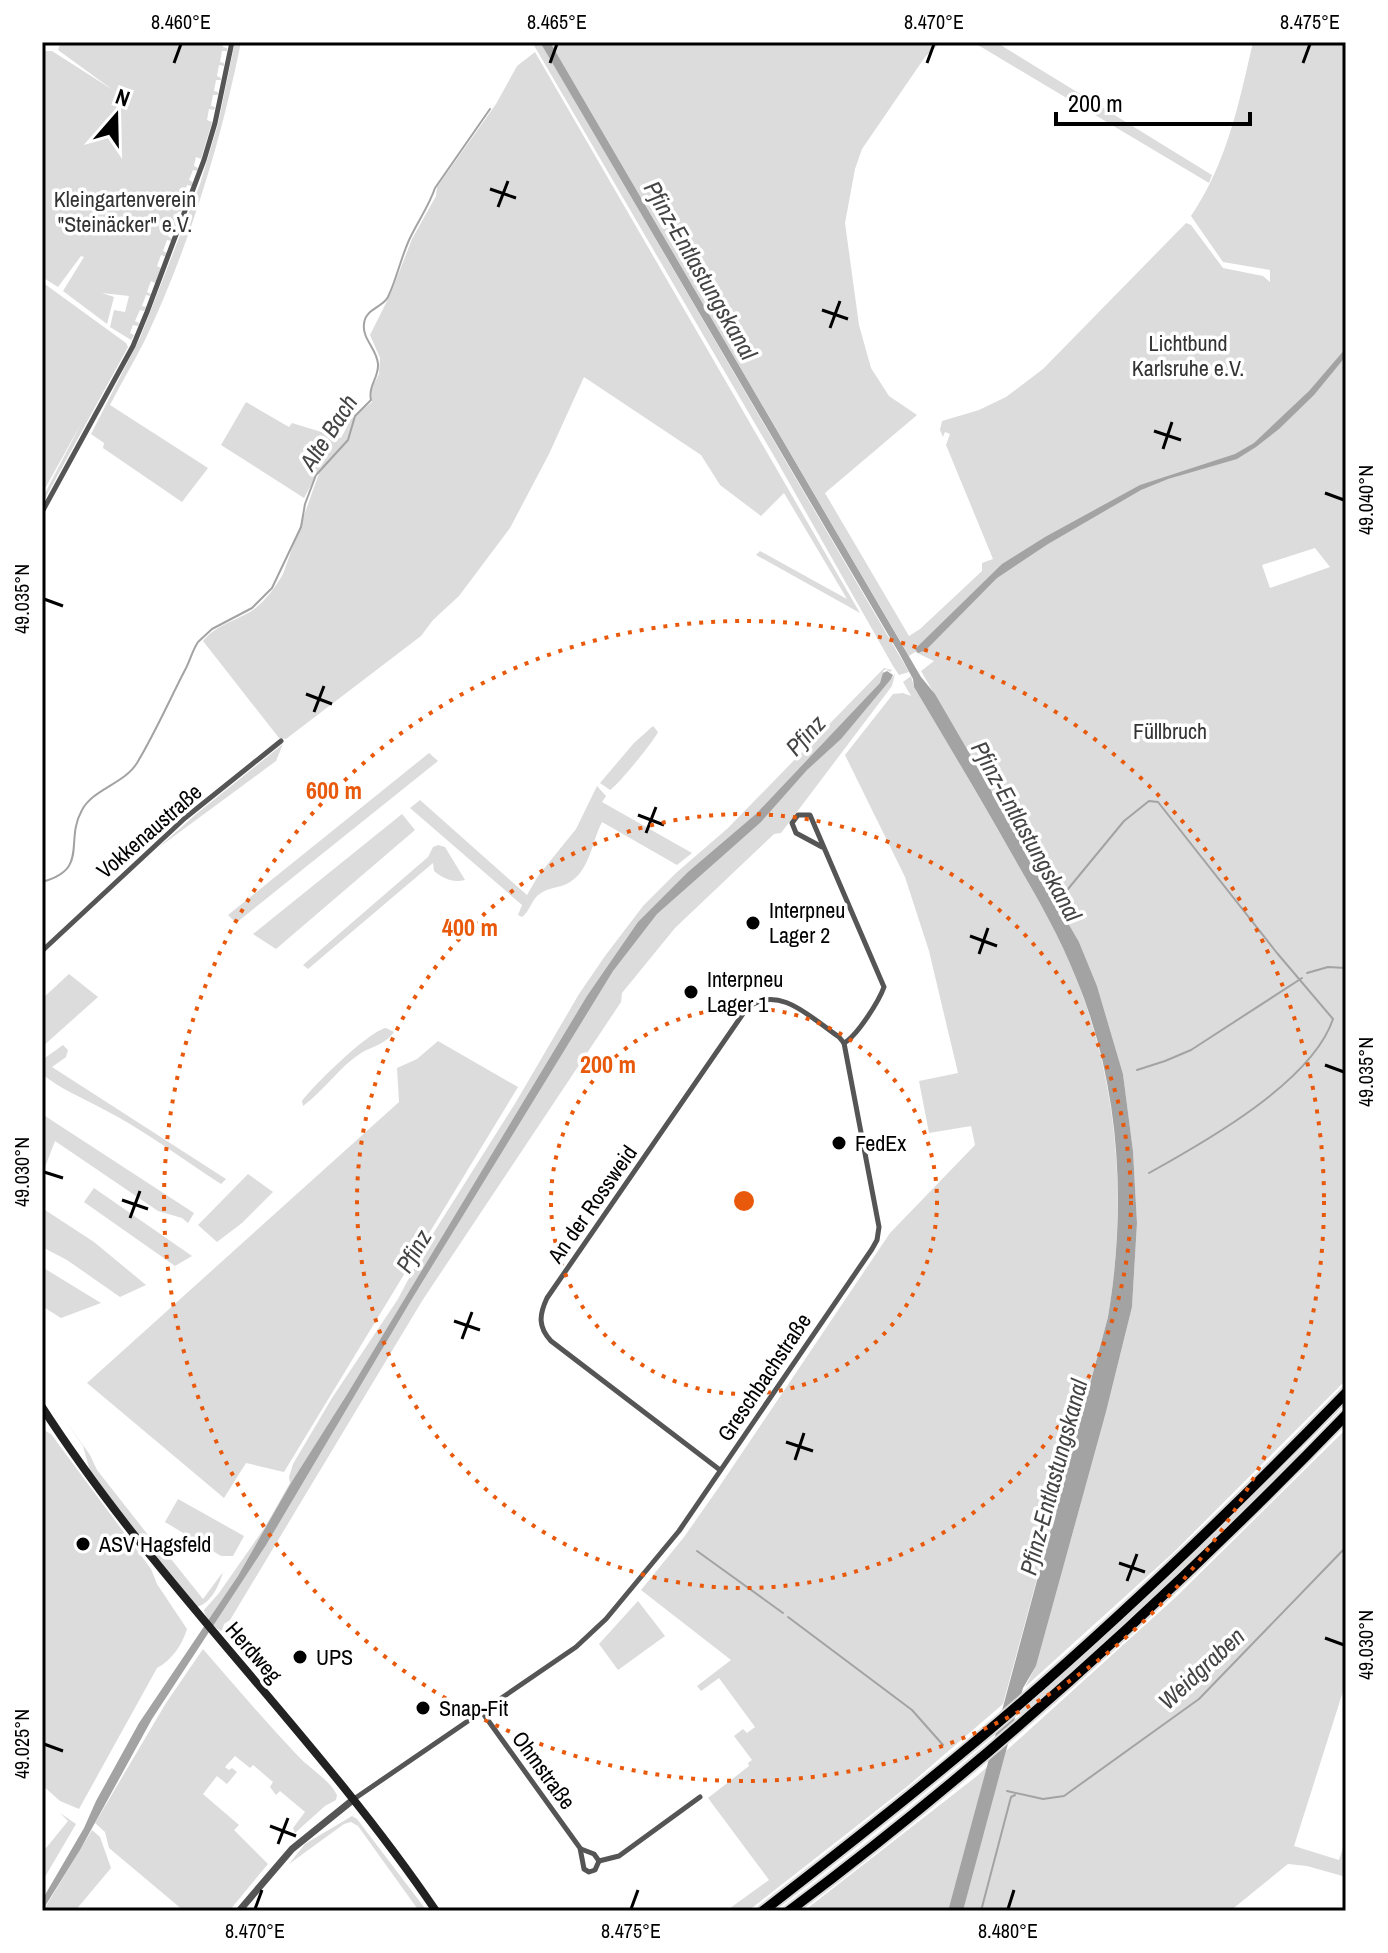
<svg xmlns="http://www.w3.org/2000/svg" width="1388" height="1953" font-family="'Archivo Narrow',sans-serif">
  <rect width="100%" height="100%" fill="#fff"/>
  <!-- green -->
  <g fill="#dcdcdc" fill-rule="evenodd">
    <polygon points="61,42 223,42 223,47 227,48 227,51 222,51 220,62 224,63 224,66 219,65 217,76 221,78 221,80 216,80 214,91 218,92 218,95 213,95 211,106 215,107 214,110 209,109 207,120 212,122 201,159 196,157 194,166 198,168 197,171 193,170 189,180 193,182 192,186 187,185 184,195 188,197 187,200 183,199 179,209 183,211 178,212 174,222 178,224 177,227 172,225 168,236 172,239 171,241 167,240 163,251 167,253 166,257 161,255 157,266 161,268 155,283 151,281 147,292 151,294 150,296 146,295 142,306 146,307 144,311 140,310 135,321 139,323 138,326 133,325 130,333 134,335 131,340 110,327 114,310 125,312 129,296 102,293 114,297 107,324 63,291 84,257 81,256 58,287 42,277 42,51 52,51 113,90 58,50"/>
    <path d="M235 42H241C221 142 189 247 145 340 134 362 121 383 110 405L208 468 182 502 103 448 104 443 91 434 140 338 200 184 218 124Z"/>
    <polygon points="532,42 540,42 542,45 909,672 899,675 893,666 778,463"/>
    <path d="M550 42H941L925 57 862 149 855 169 845 223 859 325 871 368 889 396 917 415 825 493 909 636 920 629 982 571V563L993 559 946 445 950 434 945 432 943 437 940 430 942 421 979 410 1006 397 1043 369 1186 223 1191 225 1223 268 1263 276 1270 282V270L1223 262 1191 216C1227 163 1239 103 1253 42H1346V1380L1173 1553 1025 1687 1036 1666 1106 1412 1132 1307 1137 1223 1133 1151 1123 1074 1097 986 1079 942 921 671 934 661 915 652 909 656 902 644ZM1315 548 1330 567 1270 588 1262 565Z"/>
    <polygon points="973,42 999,44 1212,175 1209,183"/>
    <path d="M535 52 860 613 756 555 760 551 847 599 784 493 761 516 720 485 701 455 584 377 549 454 510 528 459 596 433 620 421 636 286 739 279 738 203 641C217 624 236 621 253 610 266 600 275 588 283 574L322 465 304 498 221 445 246 402 289 427 292 423 341 438 351 419 372 402 371 390 379 374 380 358 370 335 391 293 412 239 436 196 437 187 496 104 517 66Z"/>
    <polygon points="42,282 126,343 128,347 42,504 42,499 82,422 42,494"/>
    <path d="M884 668 892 670 890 672 886 669 883 671 885 675 880 683 891 679 895 674 892 686 781 833 774 834 675 928 622 993 621 1002 422 1301 230 1620 224 1624 222 1631C215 1629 204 1617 204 1610L219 1593 265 1527 290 1483 289 1477 293 1464 332 1398 398 1299 429 1240 516 1102 579 994 605 956 643 906 676 873 728 828Z"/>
    <path d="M911 676 914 687C947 742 980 798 1012 854 1035 894 1059 934 1076 978 1119 1086 1127 1203 1108 1317L1003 1704 909 1785 748 1911H726L769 1880 708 1798 749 1766 748 1763 752 1760 734 1736 743 1729 747 1733 755 1727 719 1678 701 1691 697 1686 731 1660 641 1590 684 1537 717 1490 890 1233 975 1145 971 1126 929 1133 919 1081 958 1073 929 951 905 877 845 755 893 694 903 693 911 696 903 682Z"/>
    <path d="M653 726 658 732C654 741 618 785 610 790L600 783 634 743Z"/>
    <polygon points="283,744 276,761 158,848 195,815"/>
    <polygon points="429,753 438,761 236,923 228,915"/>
    <path d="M597 786 606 796 602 802 692 853 677 865 602 822C592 841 590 870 570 882 561 888 550 887 541 893 531 899 531 910 522 917L518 915 522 905 410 808 420 800 527 895 538 876 576 829Z"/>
    <polygon points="402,814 415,830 276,949 253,934"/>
    <path d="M438 845 445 847 465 880C453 883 444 879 434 871L433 863 308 969 303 965 428 857 433 847Z"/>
    <polygon points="69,974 98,997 42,1047 42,999"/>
    <path d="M386 1028 394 1032C386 1044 373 1046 361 1053 339 1067 324 1091 303 1106L302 1101C313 1086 370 1030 386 1028Z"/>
    <polygon points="438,1041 518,1087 284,1472 246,1463 224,1498 87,1383 399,1102 397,1068 417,1059"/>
    <path d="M63 1045 68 1050 66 1057 52 1067 226 1179 221 1184C182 1159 143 1129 101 1108 81 1097 60 1089 42 1074V1060Z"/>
    <polygon points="42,1114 194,1213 188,1223 182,1218 158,1211 55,1141 42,1175"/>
    <polygon points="248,1174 273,1192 242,1223 217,1242 198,1225"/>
    <polygon points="94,1188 192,1256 175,1266 84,1202"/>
    <polygon points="42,1208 94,1242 146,1285 120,1297 67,1260 42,1247"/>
    <polygon points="42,1267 101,1303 61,1318 42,1306"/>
    <path d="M62 1416 90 1455 97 1470 152 1540 155 1539 203 1599 223 1572C219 1586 211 1603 197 1607L146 1545 90 1471 83 1446Z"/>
    <path d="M42 1429 51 1434 151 1569 157 1584 187 1629C182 1645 172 1660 157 1668L79 1809 60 1801 42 1785Z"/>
    <polygon points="1346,1429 1346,1682 1294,1846 1339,1860 1346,1838 1346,1877 1307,1866 1288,1864 1230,1911 963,1911 1006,1751 1177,1596"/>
    <path d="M1301 1450 1302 1451C1212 1544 1117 1632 1019 1716L1020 1713 1155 1591Z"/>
    <polygon points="178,1499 244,1536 233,1556 221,1556 165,1522"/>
    <polygon points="638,1601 665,1636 618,1670 599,1644"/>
    <path d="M203 1649C234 1685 265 1721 298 1756 310 1769 329 1779 337 1795L336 1800 325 1806 295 1833 293 1828 305 1812 280 1791 276 1795 270 1787 273 1782 253 1765 250 1768 235 1756 225 1767 229 1770 232 1768 237 1772 227 1784 217 1776 203 1794 239 1825 234 1830 268 1864 229 1911H184L109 1848 105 1832 95 1823 166 1703Z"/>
    <polygon points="987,1767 948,1911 804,1911 977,1776"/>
    <polygon points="60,1813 76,1824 42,1882 42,1853 68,1821"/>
    <polygon points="352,1816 357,1819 427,1911 419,1911 358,1826 351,1822 344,1824 289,1864 305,1844"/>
    <polygon points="92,1830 100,1837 111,1868 75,1911 43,1911"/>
  </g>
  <!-- water -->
  <g fill="#a3a3a3">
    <path d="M540 42H550L921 677 935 694 1079 942 1097 986 1123 1074 1133 1151 1137 1223 1132 1307 1106 1412 1036 1666 1023 1688 963 1911H948L1108 1317C1127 1204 1120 1084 1076 978 1058 932 1033 891 1009 849 978 794 946 741 914 687L913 679 899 653Z"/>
    <polygon points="1346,348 1346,356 1314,395 1279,429 1256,447 1237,459 1168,479 1141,490 1048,544 997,578 926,650 918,653 915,649 1002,564 1045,537 1140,485 1235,454 1254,443 1309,391"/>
    <polygon points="887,671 893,675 891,679 841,739 807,770 761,822 657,914 613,971 410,1302 266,1545 152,1719 80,1850 42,1911 42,1900 84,1828 96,1801 139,1723 238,1576 291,1483 348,1393 587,996 638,922 688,872 756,814 880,683 883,673"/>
  </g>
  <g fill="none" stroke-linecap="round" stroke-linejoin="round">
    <!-- stream -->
    <g stroke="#a3a3a3" stroke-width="2">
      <path d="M42 882C90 869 64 842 82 810 93 789 124 784 137 763 155 733 169 701 185 670 190 661 192 651 198 642L212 629 252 608 272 588 301 527 305 504 316 475 348 440 355 416 371 400C368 385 379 378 378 364 377 349 362 339 364 324 365 309 382 308 388 297 397 278 401 257 410 238 418 221 429 206 435 188L490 109"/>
      <path d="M1068 889 1124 821 1149 801 1158 802 1277 953 1333 1019C1312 1082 1205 1142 1149 1173"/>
      <polyline points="1307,973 1328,967 1346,968"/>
      <polyline points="1137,1070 1165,1061 1191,1050 1302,978"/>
      <polyline points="697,1551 783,1613"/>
      <polyline points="788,1617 912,1710 943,1745"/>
      <polyline points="1007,1791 1043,1799 1064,1796 1199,1699 1346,1547"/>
      <polyline points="981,1911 1011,1797 1015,1795"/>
    </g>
    <defs>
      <g id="motorway">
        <path d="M763 1911C851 1843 938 1775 1022 1702 1135 1604 1242 1500 1346 1393"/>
        <path d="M789 1911C988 1762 1173 1594 1346 1415"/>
      </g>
    </defs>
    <!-- motorway casing -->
    <use href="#motorway" stroke="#dbdbdb" stroke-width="14"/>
    <!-- minor -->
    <g stroke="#555" stroke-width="5">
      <polyline points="42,512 133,346 147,312 204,160 215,123 232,42"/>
      <path d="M822 847 796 833 792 823 798 815H810L884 987C879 1001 857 1036 844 1043"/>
      <polyline points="42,951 185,818 281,741"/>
      <path d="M720 1470 551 1341C538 1327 539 1315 547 1298L747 1008C779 983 812 1019 839 1037L844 1043"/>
      <polyline points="482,1712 580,1848 584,1869 589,1872 595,1870 599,1861"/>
      <polyline points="354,1799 576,1647 606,1619 679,1531 872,1249 877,1240 879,1227 844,1043"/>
      <polyline points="581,1849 594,1854 599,1861"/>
      <polyline points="599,1861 619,1856 700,1797"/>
    </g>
    <!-- tertiary -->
    <polyline stroke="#555" stroke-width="7" points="239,1911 292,1849 354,1799"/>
    <!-- secondary -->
    <path stroke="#222" stroke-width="8" d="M42 1407C158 1587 316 1734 436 1911"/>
    <!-- motorway -->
    <use href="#motorway" stroke="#000" stroke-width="10"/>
  </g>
  <!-- ticks -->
  <path fill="none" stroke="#000" stroke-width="3" d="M174 63 181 44M550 63 557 44M927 63 934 44M1303 63 1310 44M490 189 516 198M498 207 508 181M822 310 848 319M830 328 840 301M1154 431 1181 440M1163 449 1172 422M1325 493 1344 500M44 599 63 606M306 694 332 704M314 712 324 686M638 815 664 825M646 833 656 807M970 936 997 946M979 954 988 928M1325 1065 1344 1072M44 1172 63 1178M122 1200 148 1209M130 1218 140 1191M454 1321 480 1330M462 1339 472 1312M786 1442 813 1451M795 1460 804 1433M1119 1563 1145 1572M1127 1581 1137 1554M1325 1638 1344 1645M44 1744 63 1751M270 1826 296 1836M278 1844 288 1818M255 1909 262 1890M631 1909 638 1890M1008 1909 1014 1890"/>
  <!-- distance rings -->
  <g fill="none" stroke="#e8590c" stroke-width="4" stroke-dasharray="4 8">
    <circle cx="744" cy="1201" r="193"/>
    <circle cx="744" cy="1201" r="387"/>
    <circle cx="744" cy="1201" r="580"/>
  </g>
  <!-- markers -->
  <g fill="#000" stroke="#fff" stroke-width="3">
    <circle cx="753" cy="923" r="8"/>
    <circle cx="691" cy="992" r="8"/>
    <circle cx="839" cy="1143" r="8"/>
    <circle cx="83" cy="1544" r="8"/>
    <circle cx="300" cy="1657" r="8"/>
    <circle cx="423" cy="1708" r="8"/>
  </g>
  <g text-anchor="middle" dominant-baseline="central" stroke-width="7" stroke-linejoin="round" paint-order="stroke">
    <!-- park labels -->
    <g font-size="22" fill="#333" stroke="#fff">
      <text x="125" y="199">Kleingartenverein<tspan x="125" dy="25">"Steinäcker" e.V.</tspan></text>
      <text x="1188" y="343">Lichtbund<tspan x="1188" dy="25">Karlsruhe e.V.</tspan></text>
      <text x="1170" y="731">Füllbruch</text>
    </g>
    <!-- street labels -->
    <g font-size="22" fill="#000" stroke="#fff">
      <text transform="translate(149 831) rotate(-41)">Vokkenaustraße</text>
      <text transform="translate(592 1204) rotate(-55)">An der Rossweid</text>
      <text transform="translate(764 1377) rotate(-56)">Greschbachstraße</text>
      <text transform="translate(254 1652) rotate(49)">Herdweg</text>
      <text transform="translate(544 1770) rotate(54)">Ohmstraße</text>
    </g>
    <!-- poi labels -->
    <g font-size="22" fill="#000" stroke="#fff" text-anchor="start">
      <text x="769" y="910">Interpneu<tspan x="769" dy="25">Lager 2</tspan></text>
      <text x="707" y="979">Interpneu<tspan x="707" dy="25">Lager 1</tspan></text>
      <text x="855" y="1143">FedEx</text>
      <text x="99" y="1544">ASV Hagsfeld</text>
      <text x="316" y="1657">UPS</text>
      <text x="439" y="1708">Snap-Fit</text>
    </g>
    <!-- water labels -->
    <g font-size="24" font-style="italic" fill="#444" stroke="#fff">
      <text transform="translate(701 270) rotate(60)">Pfinz-Entlastungskanal</text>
      <text transform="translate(328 432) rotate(-57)">Alte Bach</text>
      <text transform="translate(805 735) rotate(-47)">Pfinz</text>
      <text transform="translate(1027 831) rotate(61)">Pfinz-Entlastungskanal</text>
      <text transform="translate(413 1251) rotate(-59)">Pfinz</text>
      <text transform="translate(1053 1477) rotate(-75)">Pfinz-Entlastungskanal</text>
      <text transform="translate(1201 1668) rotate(-43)">Weidgraben</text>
    </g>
  </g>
  <circle cx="744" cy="1201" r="12" fill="#e8590c" stroke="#fff" stroke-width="4"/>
  <g font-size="24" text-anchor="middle" font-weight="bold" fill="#e8590c" stroke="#fff" stroke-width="7" stroke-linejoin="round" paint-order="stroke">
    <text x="334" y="799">600 m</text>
    <text x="470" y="936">400 m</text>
    <text x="608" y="1073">200 m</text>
  </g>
  <!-- border -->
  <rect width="1388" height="1953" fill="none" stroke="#ffffff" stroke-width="88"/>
  <!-- north arrow -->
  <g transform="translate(116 116) rotate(20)" stroke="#ffffff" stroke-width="6" paint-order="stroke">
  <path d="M0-6L14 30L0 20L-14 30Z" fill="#000000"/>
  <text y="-12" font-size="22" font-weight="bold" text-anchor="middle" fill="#000000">N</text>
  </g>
  <!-- scale -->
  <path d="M1056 112v12h194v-12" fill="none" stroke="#000000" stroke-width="4"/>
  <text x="1068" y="112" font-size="24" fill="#000000" stroke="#ffffff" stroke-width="6" paint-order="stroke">200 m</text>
  <rect x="44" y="44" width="1300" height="1865" fill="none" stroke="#000" stroke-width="3"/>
  <g font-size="20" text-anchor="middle" fill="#000">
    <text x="181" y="29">8.460°E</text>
    <text x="557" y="29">8.465°E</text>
    <text x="934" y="29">8.470°E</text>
    <text x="1310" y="29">8.475°E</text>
    <text transform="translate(1366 500) rotate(-90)" y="7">49.040°N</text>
    <text transform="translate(22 599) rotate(-90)" y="7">49.035°N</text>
    <text transform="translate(1366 1072) rotate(-90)" y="7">49.035°N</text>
    <text transform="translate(22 1172) rotate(-90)" y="7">49.030°N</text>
    <text transform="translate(1366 1645) rotate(-90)" y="7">49.030°N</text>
    <text transform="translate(22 1744) rotate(-90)" y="7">49.025°N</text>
    <text x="255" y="1938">8.470°E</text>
    <text x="631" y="1938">8.475°E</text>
    <text x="1008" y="1938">8.480°E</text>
  </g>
</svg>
